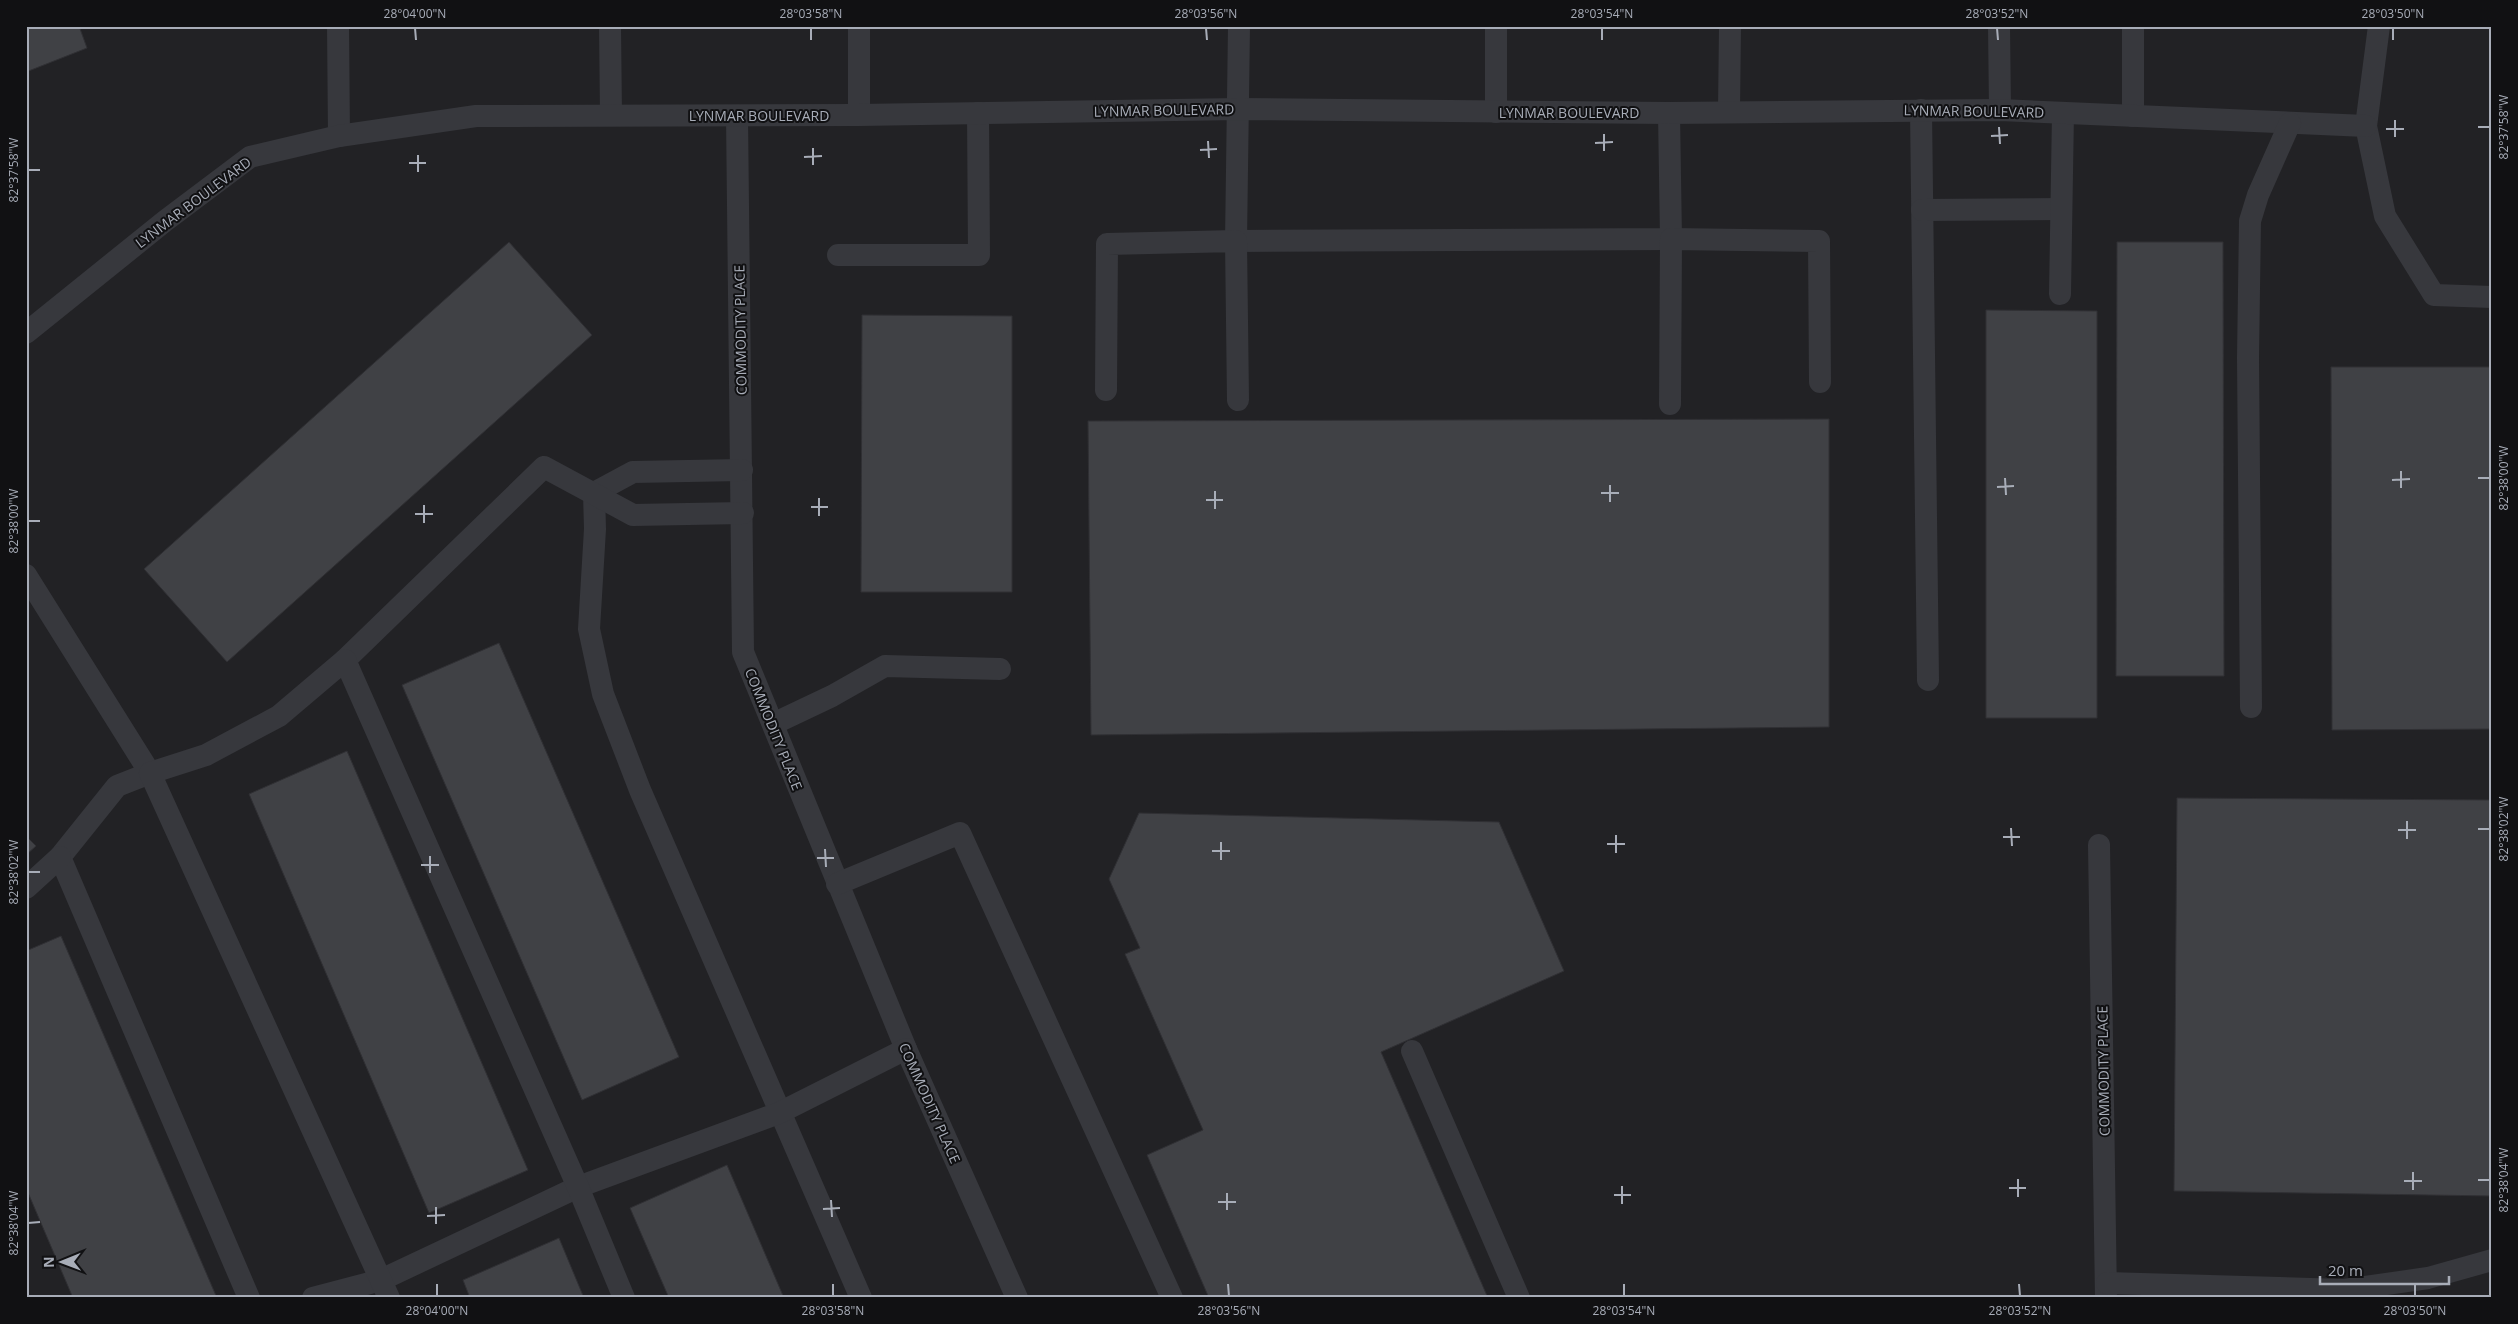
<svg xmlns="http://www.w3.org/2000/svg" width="2518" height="1324" font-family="'Open Sans',sans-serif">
  <rect width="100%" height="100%" fill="#161618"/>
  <!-- built -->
  <rect fill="#222225" x="26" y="26" width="2466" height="1272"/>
  <!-- building -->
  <g fill="#404145" stroke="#303034">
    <polygon points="26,26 79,26 87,48 26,72"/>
    <polygon points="509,242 592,335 227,662 144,569"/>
    <polygon points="2117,242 2223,242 2224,676 2116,676"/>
    <polygon points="1986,310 2097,311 2097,718 1986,718"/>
    <polygon points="862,315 1012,316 1012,592 861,592"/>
    <polygon points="2331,367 2492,367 2492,729 2332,730"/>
    <polygon points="1829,419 1829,727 1091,735 1088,421"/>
    <polygon points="499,643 679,1057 582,1100 402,685"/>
    <polygon points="347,751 528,1170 429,1213 249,794"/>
    <polygon points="2177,798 2492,800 2492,1196 2174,1191"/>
    <polygon points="1139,813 1499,822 1564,971 1381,1052 1488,1298 1209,1298 1147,1155 1203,1130 1125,954 1140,948 1109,879"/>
    <polygon points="26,836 36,846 26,855"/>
    <polygon points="61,936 217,1298 73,1298 26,1188 26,951"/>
    <polygon points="727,1165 784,1298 669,1298 630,1208"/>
    <polygon points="559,1238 584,1298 470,1298 463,1280"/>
  </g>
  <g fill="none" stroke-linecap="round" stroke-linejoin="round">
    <!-- lane -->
    <g stroke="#37383d" stroke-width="22">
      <polyline points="338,26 339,136"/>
      <polyline points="610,26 611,115"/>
      <polyline points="859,26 859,115"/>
      <polyline points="1239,26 1236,241 1671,239 1669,113"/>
      <polyline points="1999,26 2000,110"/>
      <polyline points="2133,26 2133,116"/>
      <polyline points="2379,26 2366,126 2385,216 2434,295 2492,297"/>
      <polyline points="1921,110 1928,680"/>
      <polyline points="1729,111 1730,26"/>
      <polyline points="1496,112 1496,26"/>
      <polyline points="737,116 743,652 906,1049 1017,1298"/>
      <polyline points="1922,210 2061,209"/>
      <polyline points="838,255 979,255 978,113"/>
      <polyline points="2060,294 2063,113"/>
      <polyline points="26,333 165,221 250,157 339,136 476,116 859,115 1239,109 1669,113 2000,110 2366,126"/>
      <polyline points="1106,390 1107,244 1236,241 1238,400"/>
      <polyline points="1670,404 1671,239 1819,241 1820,382"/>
      <polyline points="594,493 595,529 589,629 603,694 640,790 861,1298"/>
      <polyline points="594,493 633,472 742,470"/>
      <polyline points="26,575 150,773 117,786 60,857 249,1298"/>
      <polyline points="345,660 544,467 633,515 743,513"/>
      <polyline points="2251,707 2248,358 2250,221 2258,195 2290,123"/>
      <polyline points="773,724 832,696 885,666 1000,669"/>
      <polyline points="2099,845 2106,1298"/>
      <polyline points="837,884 960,833 1172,1298"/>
      <polyline points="26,888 60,857"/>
      <polyline points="1412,1051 1519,1298"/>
      <polyline points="2107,1283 2344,1290 2428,1278 2492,1260"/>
      <polyline points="313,1298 381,1280 578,1187 779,1113 906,1049"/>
      <polyline points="389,1298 150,773 206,755 279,716 345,660 578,1187 624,1298"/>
    </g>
  </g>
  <!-- ticks -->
  <path fill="none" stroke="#a8adb8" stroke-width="2" d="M415 28 416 40M811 28V40M1206 28 1207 40M1602 28V40M1997 28 1998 40M2393 28V40M2395 120V137M1999 127 2000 144M2478 127H2490M2386 129H2404M1604 134V151M1991 136 2008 135M1208 141 1209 158M1595 143 1613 142M813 148V165M1200 150 1217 149M418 155V172M804 157 822 156M409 163H426M28 170H40M2401 471V488M2005 478 2006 495M2478 478H2490M2392 480 2410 479M1610 485V502M1997 487 2014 486M1215 491V509M1601 493H1619M819 498V516M1206 500H1223M424 505V523M811 507H828M415 514H433M28 521H40M2407 821V839M2011 828 2012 846M2478 829H2490M2398 830H2416M1616 835V853M2003 837H2020M1221 842V860M1607 844H1625M825 849 826 867M1212 851H1230M430 856V873M817 858H834M421 865H439M28 872H40M2413 1172V1190M2018 1179V1197M2478 1180H2490M2404 1181H2422M1622 1186V1204M2009 1188H2026M1227 1193V1210M1614 1195H1631M831 1200 832 1217M1218 1202H1236M436 1207V1224M823 1209 840 1208M427 1216 445 1215M28 1223 40 1222M437 1284V1296M833 1284V1296M1228 1284 1229 1296M1624 1284V1296M2019 1284 2020 1296M2415 1284V1296"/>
  <g text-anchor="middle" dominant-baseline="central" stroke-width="4" stroke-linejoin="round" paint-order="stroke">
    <!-- street labels -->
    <g font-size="14" fill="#a8adb8" stroke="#111113">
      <text transform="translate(1164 110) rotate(-1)">LYNMAR BOULEVARD</text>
      <text transform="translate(1974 111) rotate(1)">LYNMAR BOULEVARD</text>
      <text x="1569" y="112">LYNMAR BOULEVARD</text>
      <text x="759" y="115">LYNMAR BOULEVARD</text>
      <text transform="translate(193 202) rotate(-37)">LYNMAR BOULEVARD</text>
      <text transform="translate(740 330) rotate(-91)">COMMODITY PLACE</text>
      <text transform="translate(774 729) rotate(68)">COMMODITY PLACE</text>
      <text transform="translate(2103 1071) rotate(-91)">COMMODITY PLACE</text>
      <text transform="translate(930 1103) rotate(66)">COMMODITY PLACE</text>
    </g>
  </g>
  <!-- border -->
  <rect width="2518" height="1324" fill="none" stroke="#111113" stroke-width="55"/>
  <!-- north arrow -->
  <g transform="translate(62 1262) rotate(269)" stroke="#111113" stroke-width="4" paint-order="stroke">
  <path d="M0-4L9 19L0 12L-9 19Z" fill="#a8adb8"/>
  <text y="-8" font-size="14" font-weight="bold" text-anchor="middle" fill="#a8adb8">N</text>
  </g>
  <!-- scale -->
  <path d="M2320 1276v8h129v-8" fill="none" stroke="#a8adb8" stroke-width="2.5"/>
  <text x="2328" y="1276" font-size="15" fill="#a8adb8" stroke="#111113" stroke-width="4" paint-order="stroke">20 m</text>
  <rect x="28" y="28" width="2462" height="1268" fill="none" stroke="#a8adb8" stroke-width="2"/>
  <g font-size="12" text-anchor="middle" fill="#a8adb8">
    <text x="415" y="18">28°04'00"N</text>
    <text x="811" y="18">28°03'58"N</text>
    <text x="1206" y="18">28°03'56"N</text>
    <text x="1602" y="18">28°03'54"N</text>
    <text x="1997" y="18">28°03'52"N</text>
    <text x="2393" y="18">28°03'50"N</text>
    <text transform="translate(2504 127) rotate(-90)" y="4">82°37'58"W</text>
    <text transform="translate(14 170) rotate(-90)" y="4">82°37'58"W</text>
    <text transform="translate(2504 478) rotate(-90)" y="4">82°38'00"W</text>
    <text transform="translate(14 521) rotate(-90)" y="4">82°38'00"W</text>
    <text transform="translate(2504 829) rotate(-90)" y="4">82°38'02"W</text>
    <text transform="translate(14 872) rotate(-90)" y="4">82°38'02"W</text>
    <text transform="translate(2504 1180) rotate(-90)" y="4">82°38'04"W</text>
    <text transform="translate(14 1223) rotate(-90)" y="4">82°38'04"W</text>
    <text x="437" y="1315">28°04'00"N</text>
    <text x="833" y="1315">28°03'58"N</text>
    <text x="1229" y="1315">28°03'56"N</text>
    <text x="1624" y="1315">28°03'54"N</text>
    <text x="2020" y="1315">28°03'52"N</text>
    <text x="2415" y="1315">28°03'50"N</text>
  </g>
</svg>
